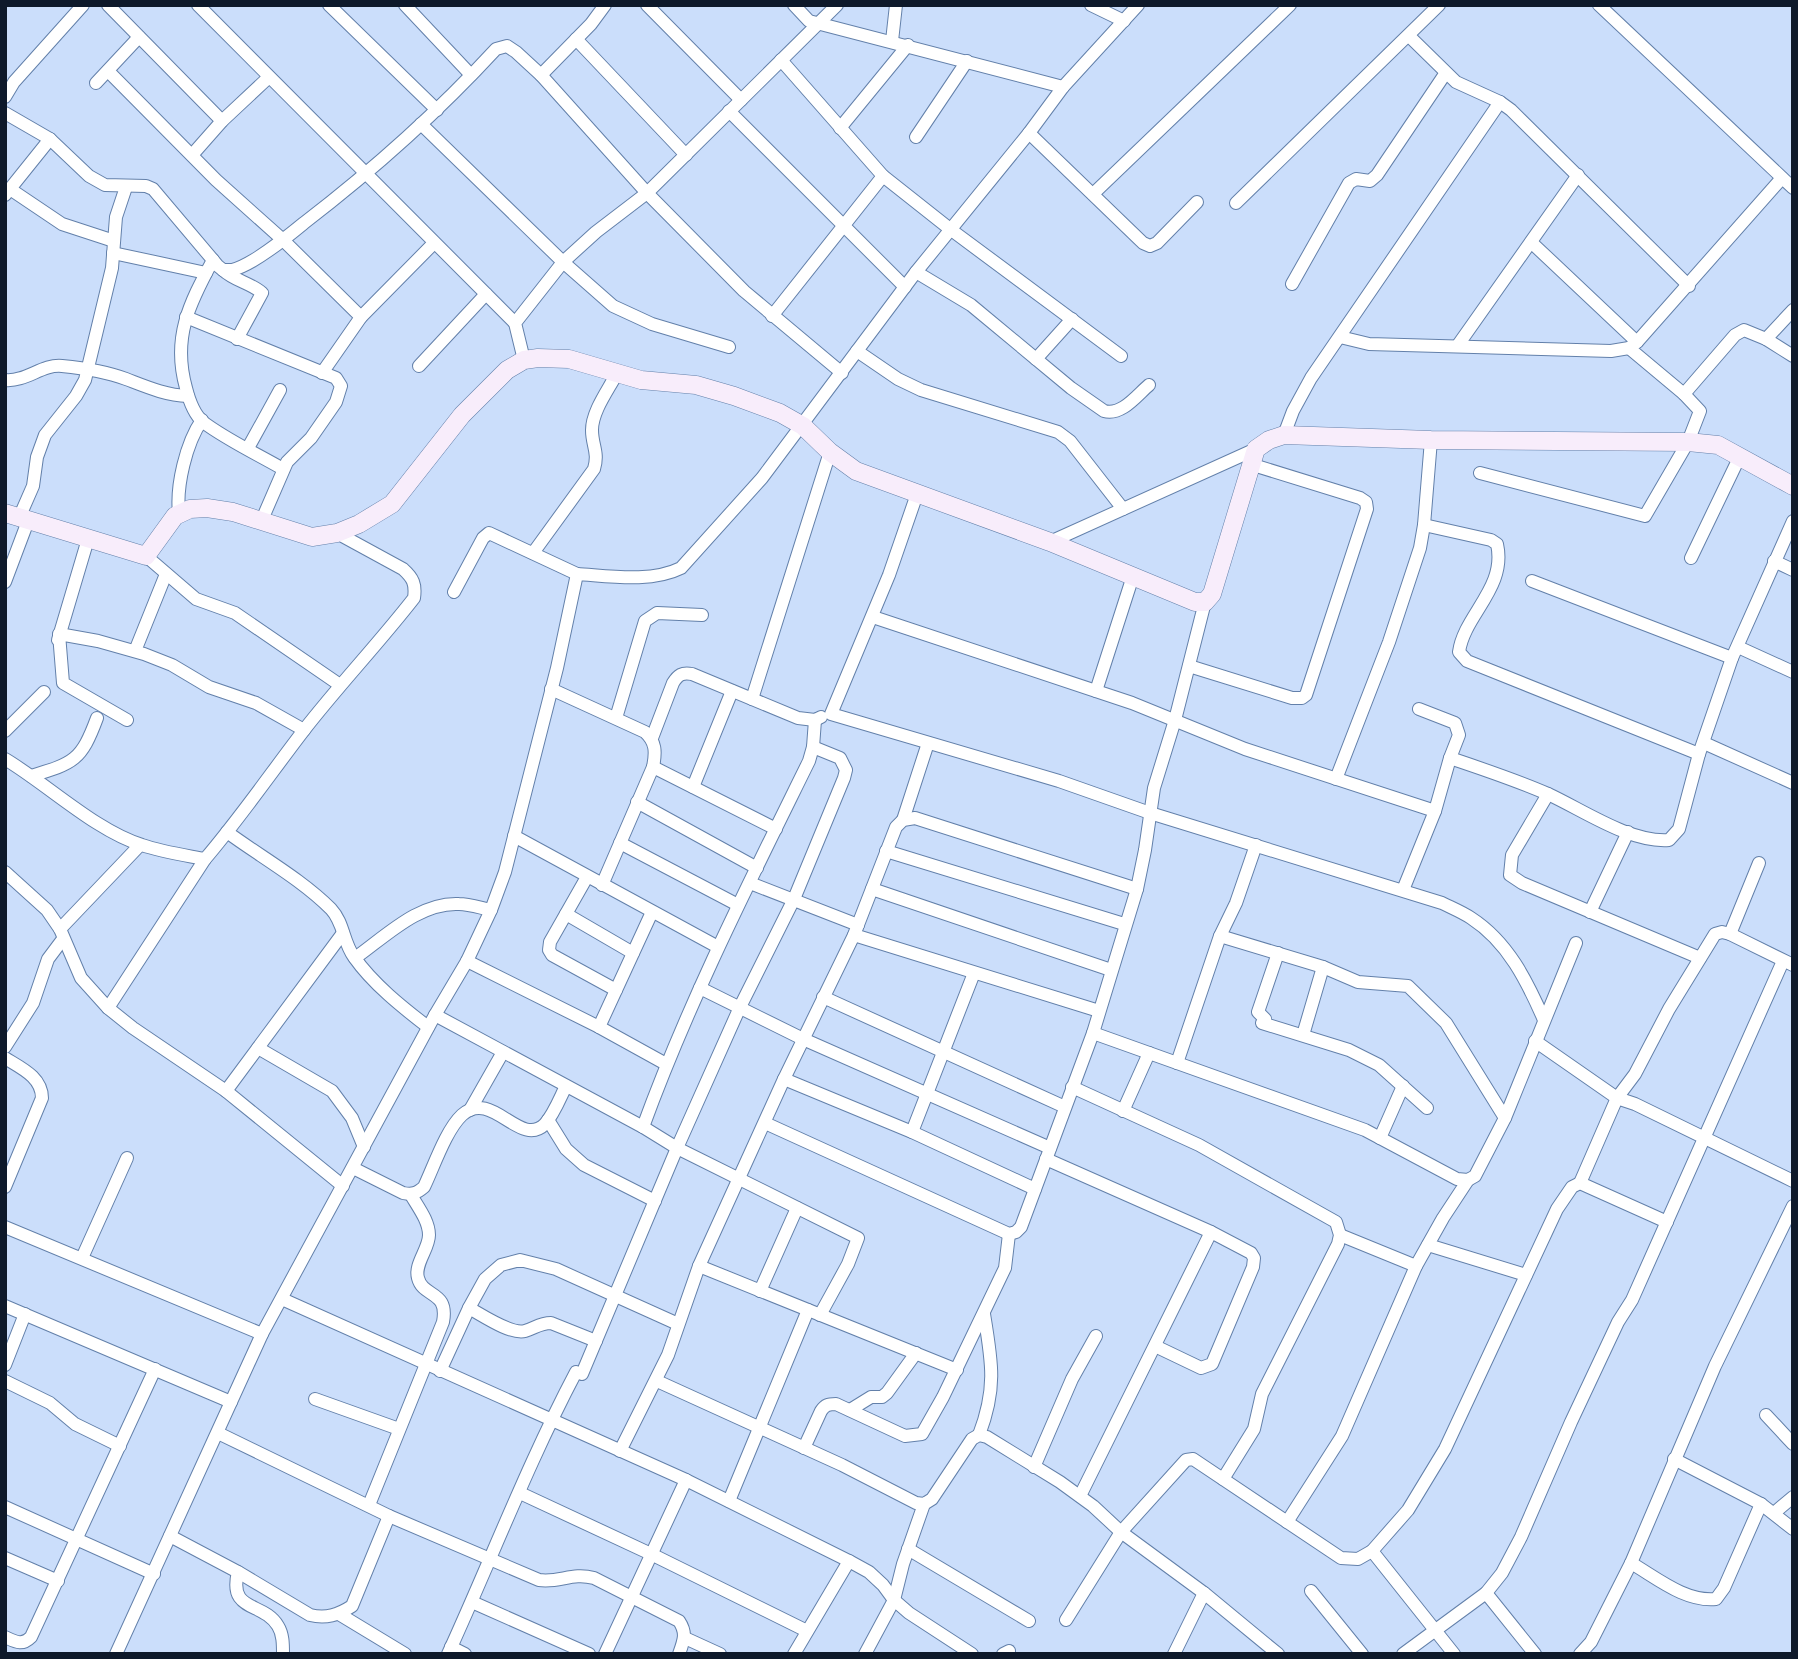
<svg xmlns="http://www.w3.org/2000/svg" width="1798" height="1659" font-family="Signika,sans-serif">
  <rect width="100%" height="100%" fill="#cbdefb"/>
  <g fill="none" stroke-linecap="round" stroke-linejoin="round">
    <defs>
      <g id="street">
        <polyline points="108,5 222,121"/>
        <polyline points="198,5 515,323"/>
        <polyline points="329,5 437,110"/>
        <polyline points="405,5 471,75"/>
        <polyline points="647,5 741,100"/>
        <polyline points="794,5 809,21 1063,87"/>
        <polyline points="1091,5 1124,21"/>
        <polyline points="1599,5 1793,188"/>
        <polyline points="1409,36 1456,82 1500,102 1511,110 1689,286"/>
        <polyline points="576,39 686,155"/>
        <polyline points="892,41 896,5"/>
        <polyline points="781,60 883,176 950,229 1121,356"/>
        <polyline points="108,71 216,180 283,240 361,317"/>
        <polyline points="541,75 647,193 744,291 842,373"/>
        <polyline points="96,83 139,37"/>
        <polyline points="5,97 14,82 83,5"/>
        <polyline points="729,111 905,287"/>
        <path d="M5 113 50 139 89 176 105 185 146 186 153 189 218 266 223 270H232C253 265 287 237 304 223 373 170 437 113 496 49L507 46 516 52 541 75 591 24 605 5"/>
        <polyline points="421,124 563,262 613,306 652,324 729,347"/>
        <polyline points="840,128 908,45"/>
        <polyline points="1029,133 1143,243 1150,246 1157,243 1197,202"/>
        <polyline points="916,137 967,61"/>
        <polyline points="192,155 222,121 269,77"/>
        <polyline points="10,189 62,224 114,241"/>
        <polyline points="1093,194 1290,5"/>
        <polyline points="5,195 50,139"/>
        <polyline points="1236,203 1439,5"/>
        <polyline points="1532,243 1637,342"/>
        <polyline points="113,253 206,273"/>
        <path d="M213 260C189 304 172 338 186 388 189 400 194 414 203 422 227 440 257 454 283 469"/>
        <path d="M223 270C235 281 251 283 262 293L237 339"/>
        <path d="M916 272 971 305 1071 388 1104 411C1122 416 1137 395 1149 385"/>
        <polyline points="1292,284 1349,183 1356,179 1370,181 1377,175 1445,74"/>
        <polyline points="772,316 883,176"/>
        <polyline points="186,317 336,378 341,386 336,402 311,438 287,462 261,522"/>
        <polyline points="1340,337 1369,344 1611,351 1629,348 1637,342 1782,178"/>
        <polyline points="1766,339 1793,310"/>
        <polyline points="1458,345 1578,175"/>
        <polyline points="857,351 898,379 921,390 1058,432 1070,441 1123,509"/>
        <polyline points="1036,359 1072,319"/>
        <polyline points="524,360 515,323 563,262 596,232 647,193 837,5"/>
        <polyline points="419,366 486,294"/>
        <polyline points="322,373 361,317 434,243"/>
        <path d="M5 380C26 382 42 364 62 366 82 368 107 372 126 379 147 387 165 395 188 396"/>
        <polyline points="1684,394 1735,335 1744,330 1766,339 1793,356"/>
        <polyline points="1284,435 1293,411 1311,378 1500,102"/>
        <polyline points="248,448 280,390"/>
        <polyline points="1480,473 1645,516 1688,442 1700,411 1684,394 1629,348"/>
        <path d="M917 494 889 575 831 714 1059 781 1150 813 1442 903C1452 908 1462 912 1471 918 1508 942 1527 981 1544 1020"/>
        <path d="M179 513C176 486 186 443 202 420"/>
        <polyline points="19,518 33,486 37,457 45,435 76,396 85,380 112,268 116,217 126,187"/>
        <path d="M1424 525 1491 540 1497 544C1507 588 1464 615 1459 652L1467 661 1699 754"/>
        <polyline points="1050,542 1256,449"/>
        <path d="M533 553 594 469C599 452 592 446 592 430 592 411 609 389 617 373"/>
        <polyline points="146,556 196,599 235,613 340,685"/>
        <polyline points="1691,558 1740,456"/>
        <polyline points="1774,561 1793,570"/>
        <polyline points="1532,581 1732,658"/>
        <polyline points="5,582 28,521"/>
        <polyline points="454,592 483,538 489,533 577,574"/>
        <polyline points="873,617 1132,703 1245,749 1435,811"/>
        <polyline points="58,640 88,539"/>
        <polyline points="1738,647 1793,672"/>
        <polyline points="135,651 166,574"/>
        <polyline points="1189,666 1292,698 1302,698 1306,695 1367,509 1366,502 1360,498 1250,464"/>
        <path d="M551 689 645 732C656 742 656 752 653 767L602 885"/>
        <polyline points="1096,691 1133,576"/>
        <polyline points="752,699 830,452"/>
        <polyline points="616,718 645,621 657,613 702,615"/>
        <polyline points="127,720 63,683 59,634 98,641 144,654 172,665 209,687 256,703 304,730"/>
        <polyline points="5,731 44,692"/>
        <path d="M652 738 673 683C678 675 682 672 692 674L798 718 815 720 821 717"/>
        <polyline points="1704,743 1793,783"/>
        <path d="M1450 758C1483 769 1516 780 1548 794 1583 810 1630 843 1669 840L1679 829 1699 754 1732 658 1793 521"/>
        <path d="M5 759C47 784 96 831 142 845 162 852 184 855 205 859 240 818 271 773 304 730 339 685 379 643 414 598 416 584 413 578 403 569L337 533"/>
        <polyline points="653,767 776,829"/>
        <path d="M31 776C74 763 81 761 97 718"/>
        <polyline points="1336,779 1389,642 1420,548 1424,525 1431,440"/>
        <polyline points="693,787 732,691"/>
        <polyline points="1548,794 1512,855 1510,875 1522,883 1700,958"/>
        <polyline points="637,802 757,868"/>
        <polyline points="903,820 928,743"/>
        <path d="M227 832C261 857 301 879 331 909 344 923 343 942 354 957 373 984 402 1007 428 1027"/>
        <polyline points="514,836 718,947"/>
        <polyline points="620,843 738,905"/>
        <polyline points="886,851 1124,924"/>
        <polyline points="5,872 47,910 60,929 81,978 108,1008 133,1028 226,1091 343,1186"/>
        <polyline points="587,877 550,942 549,950 552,955 616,990"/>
        <polyline points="750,883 858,925"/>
        <polyline points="872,889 1111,970"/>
        <polyline points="1403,890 1435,811 1450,758 1459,735 1455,723 1419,709"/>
        <polyline points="1590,912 1628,832"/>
        <polyline points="566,914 633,953"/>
        <polyline points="60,929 140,845"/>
        <polyline points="1730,934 1759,863"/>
        <polyline points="854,935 1099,1011"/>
        <polyline points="1220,936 1323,967 1358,982 1408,986 1446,1023 1505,1118"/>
        <polyline points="1278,953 1258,1012 1265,1019 1262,1023 1349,1050 1379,1065 1427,1108"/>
        <path d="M355 958C385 937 419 902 459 904 469 904 481 908 491 910"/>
        <polyline points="467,961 599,1027 666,1064"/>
        <polyline points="700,988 803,1039 1050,1148"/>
        <polyline points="823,997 1065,1107"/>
        <polyline points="108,1008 205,859"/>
        <polyline points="435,1015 643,1127 677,1148 858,1238 848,1264 820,1315"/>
        <polyline points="599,1027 652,912"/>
        <polyline points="1093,1033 1365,1130 1457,1179 1468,1180 1475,1176 1505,1118 1576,943"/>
        <polyline points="1303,1035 1323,967"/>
        <polyline points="1535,1041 1617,1098 1635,1104 1793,1181"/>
        <polyline points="5,1047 33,1003 48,959 63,939"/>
        <polyline points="258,1048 332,1091 352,1118 364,1147"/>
        <path d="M5 1058C21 1068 42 1077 42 1098L5 1187"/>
        <polyline points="1177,1063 1220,936 1236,903 1256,845"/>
        <polyline points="784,1079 912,1132 1035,1189"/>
        <polyline points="1072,1087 1199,1145 1336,1222 1340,1235 1338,1244 1262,1394 1254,1429 1223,1479"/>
        <polyline points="226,1091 343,933"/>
        <polyline points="470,1110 503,1052"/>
        <polyline points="1123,1111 1149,1053"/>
        <polyline points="548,1120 566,1149 584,1165 655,1201"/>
        <polyline points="765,1123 1009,1234 1016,1232 1021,1227 1093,1033 1137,889 1145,850 1154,788 1175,720 1205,602"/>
        <path d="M643 1127C689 1001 750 881 809 761L813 747 815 720"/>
        <polyline points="912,1132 974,973"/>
        <polyline points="1380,1138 1403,1086"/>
        <polyline points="1046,1159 1211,1232 1251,1253 1254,1258 1253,1267 1212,1364 1201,1368 1155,1346"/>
        <path d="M353 1168 403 1193C413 1195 417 1193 424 1187 434 1166 446 1130 462 1115 492 1088 520 1149 545 1124 554 1114 560 1098 566 1086"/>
        <polyline points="1580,1183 1617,1098 1635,1074 1669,1009 1715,934 1722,932 1730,934 1793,965"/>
        <polyline points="5,1227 262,1334"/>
        <polyline points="1340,1235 1416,1266"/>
        <polyline points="1428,1245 1526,1275"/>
        <polyline points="82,1258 127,1158"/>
        <polyline points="699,1266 957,1370"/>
        <polyline points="760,1291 797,1208"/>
        <polyline points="282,1299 686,1480 849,1561 869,1572 883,1585 894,1600 909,1613 972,1654"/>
        <polyline points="5,1306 231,1402"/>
        <path d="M469 1308C482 1315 511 1335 525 1331 535 1328 540 1323 551 1323L596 1341"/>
        <polyline points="5,1365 25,1314"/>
        <polyline points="440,1371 469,1308 485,1279 501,1265 520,1260 556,1269 678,1324"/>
        <polyline points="582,1374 677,1148 740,1007 794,899 844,778 846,770 840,758 813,747"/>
        <polyline points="5,1381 50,1403 75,1424 120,1446"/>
        <polyline points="657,1381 842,1465 916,1503 924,1504 932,1499 972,1439 979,1435 987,1437 1060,1482 1093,1506 1121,1532 1204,1593 1278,1654"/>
        <polyline points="315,1399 399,1429"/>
        <polyline points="850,1410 871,1397 882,1397 887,1393 916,1353"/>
        <polyline points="1766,1415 1793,1444"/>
        <path d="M218 1433 389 1516 539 1580C560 1583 572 1572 594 1578L679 1621C687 1633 684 1640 679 1654"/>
        <path d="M979 1435C997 1388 992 1362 984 1314"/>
        <path d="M804 1448 821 1411C825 1405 828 1404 836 1404L905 1436 922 1434 943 1397 1005 1268 1009 1234"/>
        <polyline points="620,1451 668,1355 699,1266 784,1079 854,935 896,827 903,820 915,818 1137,889"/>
        <polyline points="1674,1459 1761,1504 1793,1529"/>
        <polyline points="1034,1467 1072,1379 1096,1336"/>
        <polyline points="520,1493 651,1554 807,1631"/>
        <polyline points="1080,1496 1211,1232"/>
        <polyline points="729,1501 808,1310"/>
        <path d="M369 1505 443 1322C449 1290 423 1298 418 1278 414 1264 429 1249 429 1235 429 1221 418 1207 411 1195"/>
        <polyline points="5,1507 154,1574"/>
        <polyline points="1774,1513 1793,1497"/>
        <polyline points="1287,1522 1342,1436 1416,1266 1443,1218 1468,1180"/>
        <path d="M170 1536 238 1572 310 1615C326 1619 338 1615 352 1606L389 1516"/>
        <polyline points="908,1549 1029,1621"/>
        <polyline points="1372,1551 1454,1654"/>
        <polyline points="5,1558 58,1581"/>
        <path d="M1631 1563C1657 1578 1685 1602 1716 1599L1724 1588 1761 1504"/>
        <path d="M238 1572C228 1613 263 1601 278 1626 283 1634 283 1644 283 1654"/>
        <polyline points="1311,1591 1362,1654"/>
        <polyline points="1486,1593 1535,1654"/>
        <polyline points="472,1602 589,1654"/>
        <polyline points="339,1614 405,1654"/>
        <polyline points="1066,1620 1121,1532 1186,1460 1193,1459 1341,1558 1358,1559 1372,1551 1408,1510 1445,1449 1557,1209 1572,1187 1580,1183 1667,1222"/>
        <path d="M5 1637C16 1642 22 1646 31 1637L155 1369"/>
        <polyline points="685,1638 720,1654"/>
        <polyline points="451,1647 465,1654"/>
        <path d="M116 1654 262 1334 435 1015 467 961 491 910 505 872 557 668 577 574C609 576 651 583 681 568L762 478 916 272 1029 133 1063 87 1138 5"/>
        <path d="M448 1654C491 1560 528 1463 576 1372"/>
        <polyline points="605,1654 686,1480"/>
        <polyline points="794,1654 849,1561"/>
        <polyline points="865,1654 894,1600 903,1564 924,1504"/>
        <polyline points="1003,1654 1009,1651"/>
        <polyline points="1174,1654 1204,1593"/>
        <polyline points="1403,1654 1486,1593 1502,1573 1521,1537 1571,1422 1618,1322 1632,1300 1783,961"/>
        <polyline points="1580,1654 1591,1642 1631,1563 1715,1366 1793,1206"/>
      </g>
      <polyline id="secondary" points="5,513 146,556 175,516 190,509 207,508 233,512 312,537 337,533 359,524 392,504 462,415 507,370 524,360 538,358 569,359 641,380 696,385 734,396 780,413 803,426 830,452 856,471 1050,542 1195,602 1205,602 1212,594 1256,449 1269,440 1284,435 1431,440 1688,442 1718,445 1793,486"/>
    </defs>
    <!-- street casing -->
    <use href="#street" stroke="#6380aa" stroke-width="14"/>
    <!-- secondary casing -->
    <use href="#secondary" stroke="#6380aa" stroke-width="19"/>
    <!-- street -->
    <use href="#street" stroke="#fff" stroke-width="12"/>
    <!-- secondary -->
    <use href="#secondary" stroke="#f8edfb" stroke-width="18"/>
  </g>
  <!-- border -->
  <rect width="1798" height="1659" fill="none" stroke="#0e192a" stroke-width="14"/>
</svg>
